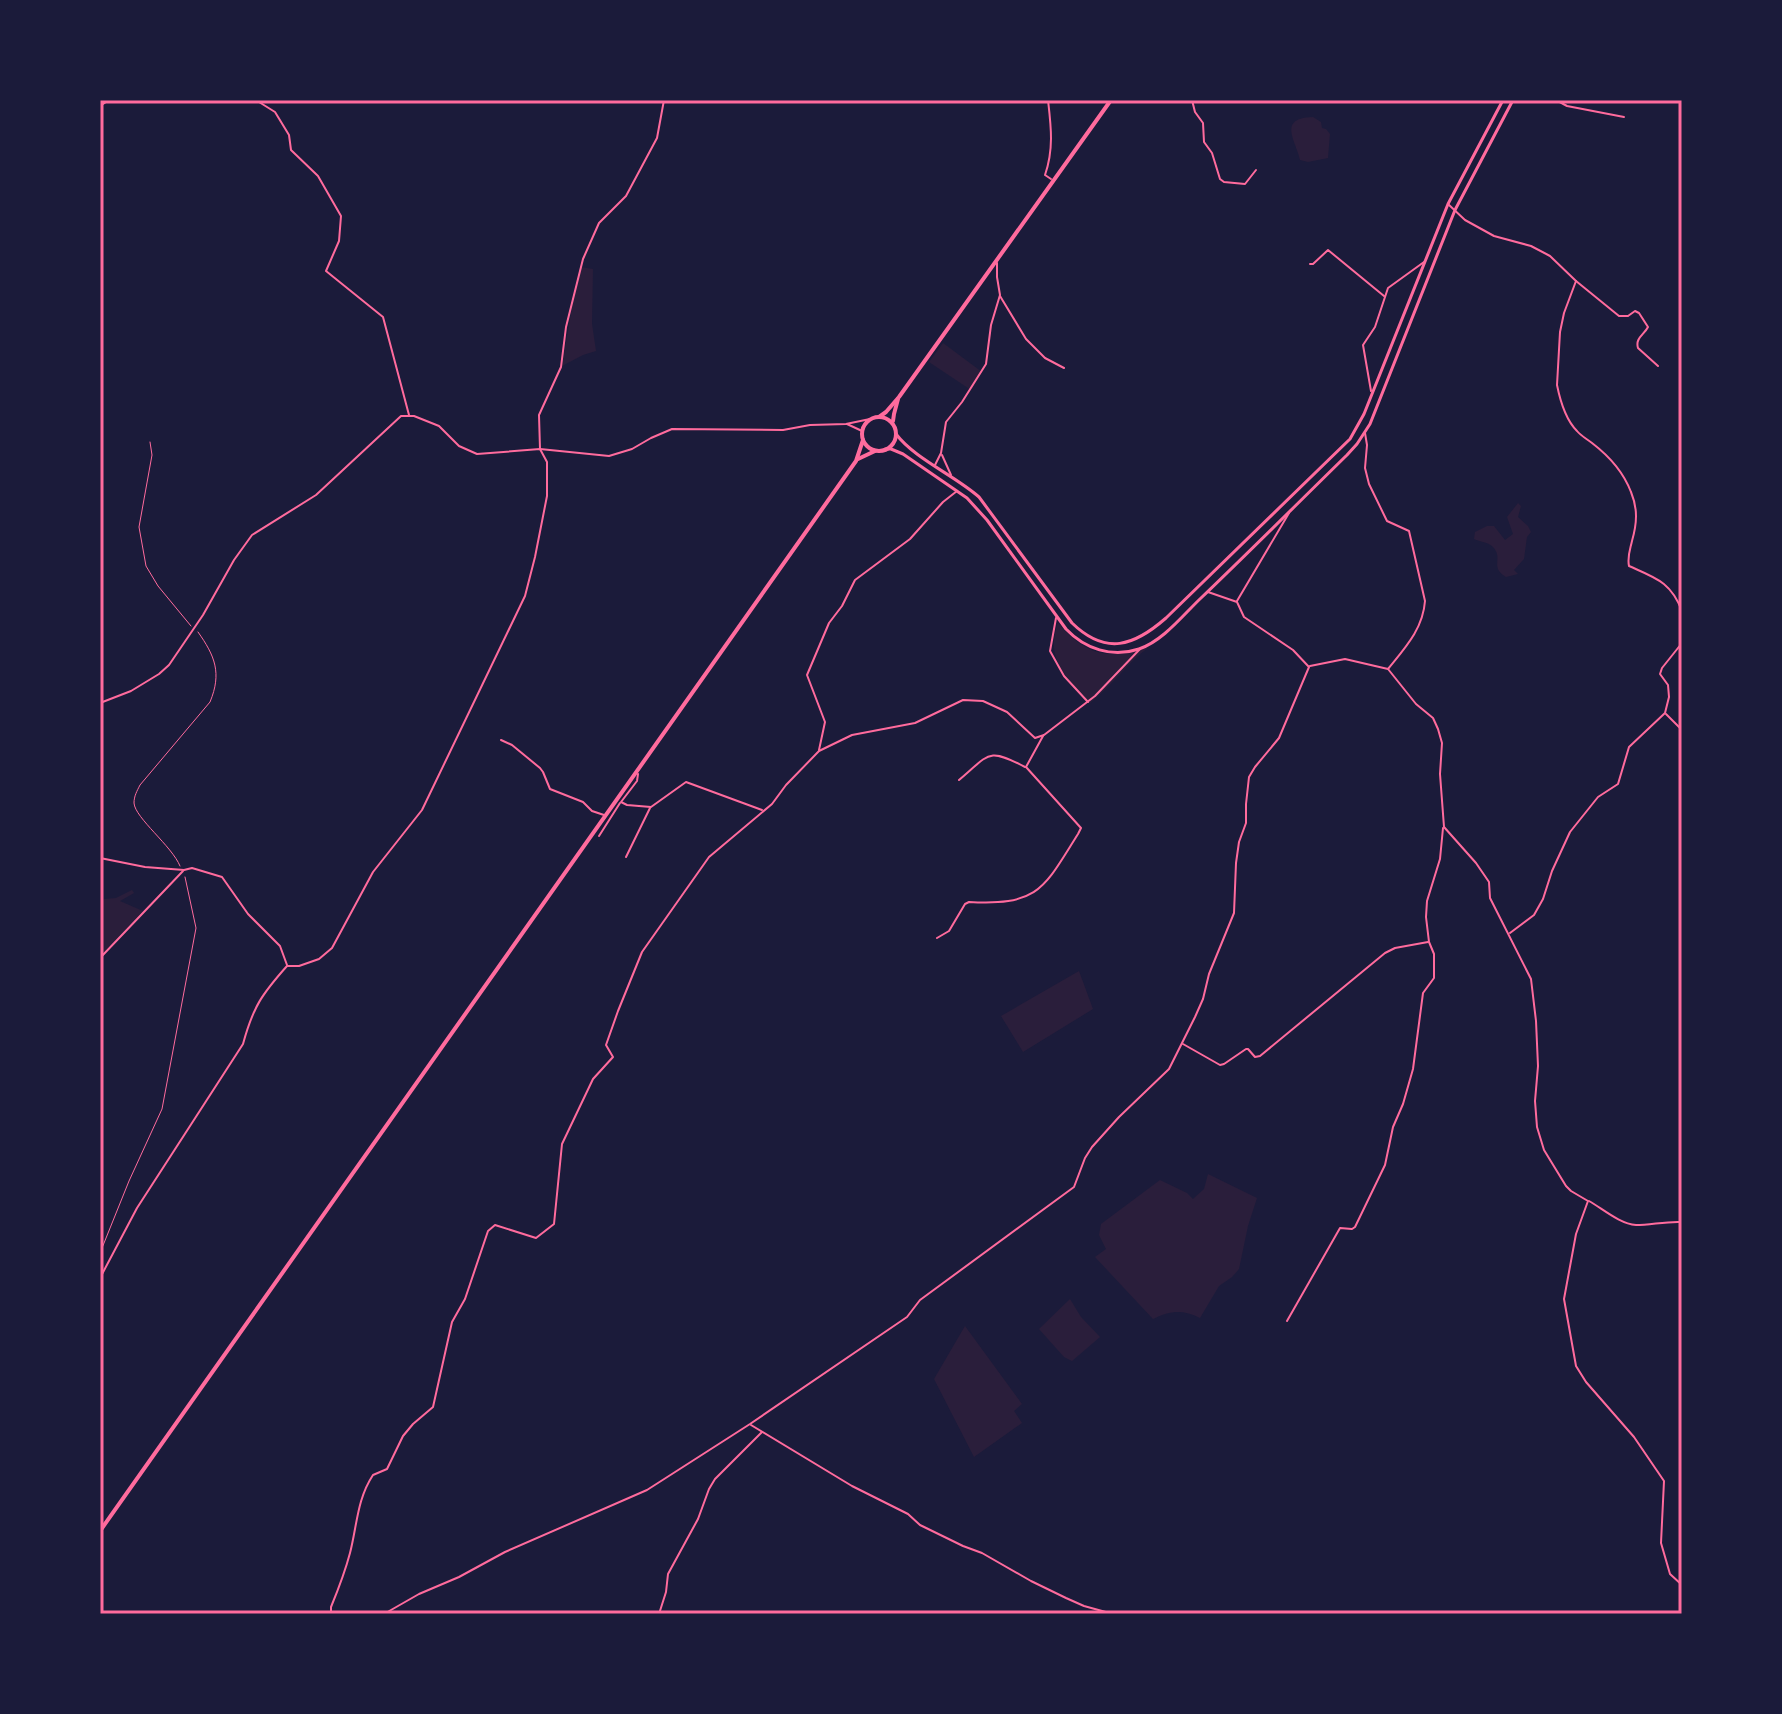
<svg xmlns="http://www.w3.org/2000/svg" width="1782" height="1714" font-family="'Fira Sans',sans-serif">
  <rect width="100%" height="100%" fill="#1b1b3a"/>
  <!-- green -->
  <g fill="#2a1e3b">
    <path d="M1313 117 1321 122 1322 128 1326 129 1330 134 1328 158 1308 162 1300 160C1297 142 1276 118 1313 117Z"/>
    <polygon points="581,267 593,269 592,324 596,351 583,355 562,366 574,295"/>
    <polygon points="943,343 982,372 971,390 929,362"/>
    <path d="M1518 503 1521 506 1518 517 1528 526 1531 532 1527 537 1524 559 1514 570 1518 574 1506 577C1489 567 1504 559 1493 547 1488 542 1480 542 1474 539L1475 532 1487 526H1494L1505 540 1513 534 1507 517Z"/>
    <path d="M1058 623C1085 655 1109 661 1149 647 1127 663 1112 686 1090 703 1068 679 1044 659 1058 623Z"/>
    <polygon points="132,890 134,893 120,901 143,911 103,953 100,950 100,904 104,899 116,898"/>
    <polygon points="1079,971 1093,1009 1023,1052 1001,1016"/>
    <path d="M1208 1174 1257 1198 1248 1226 1239 1269 1232 1277 1219 1286 1200 1318C1182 1309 1170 1311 1153 1319L1095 1257 1106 1249 1099 1235 1101 1224 1160 1180 1187 1193 1193 1199 1204 1189Z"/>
    <polygon points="1070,1299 1081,1317 1100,1337 1072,1361 1064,1357 1039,1329"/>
    <polygon points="965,1326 1022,1404 1014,1411 1022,1423 974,1457 934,1379"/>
  </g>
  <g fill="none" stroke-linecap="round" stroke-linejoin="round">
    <!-- path -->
    <g stroke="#ff6b9d" stroke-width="1">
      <polyline points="150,442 152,455 139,527 146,566 158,586 191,626"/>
      <path d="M180 866C172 846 135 818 134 803 134 796 137 791 140 785L210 702C222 673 215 656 198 632"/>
      <polyline points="100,1253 129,1181 162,1109 196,928 185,877"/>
    </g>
    <!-- minor -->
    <g stroke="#ff6b9d" stroke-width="2">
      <polyline points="248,100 259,102 275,112 289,135 291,150 318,176 341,216 339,241 326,271 383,317 409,415"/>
      <path d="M1048 100C1051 126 1054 149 1045 175L1051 179"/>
      <polyline points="1192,100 1195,112 1203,123 1204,142 1212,153 1220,179 1224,182 1245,184 1256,170"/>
      <polyline points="1556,100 1567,106 1624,117"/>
      <polyline points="100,106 109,100"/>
      <path d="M1448 204 1465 220 1494 236 1531 246 1550 256 1576 281 1619 316H1628L1635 311 1639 313 1648 327C1644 335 1635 338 1638 348L1658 366"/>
      <polyline points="1310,264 1313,264 1328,250 1384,296"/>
      <path d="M1576 281 1564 313 1560 332 1557 385C1560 400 1566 420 1577 431 1581 436 1587 439 1592 443 1609 456 1623 471 1631 492 1638 509 1637 523 1632 541 1630 550 1627 557 1629 566 1656 578 1671 582 1682 611"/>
      <polyline points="1000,296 1026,339 1045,358 1064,368"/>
      <polyline points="1371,391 1363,345 1375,327 1388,288 1424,262"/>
      <polyline points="847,424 862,431"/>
      <polyline points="942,455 951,475"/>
      <polyline points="935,465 941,453 946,422 962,402 986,364 991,325 1000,295 997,277 997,263"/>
      <polyline points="1237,601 1289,513"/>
      <polyline points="1056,618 1050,651 1064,676 1088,702"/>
      <path d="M1310 666 1345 659 1388 669C1405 648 1423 629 1425 601L1409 531 1387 521 1369 484 1365 468 1367 445 1365 433"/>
      <polyline points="1388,669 1416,704 1433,718 1438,729 1442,743 1440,774 1444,827 1476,863 1489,882 1490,898 1531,979 1536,1021 1538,1066 1535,1101 1537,1127 1544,1150 1566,1186 1571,1191 1588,1201 1576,1234 1564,1299 1576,1366 1586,1382 1634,1437 1664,1481 1661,1543 1670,1574 1682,1585"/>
      <polyline points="100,703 131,691 159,674 169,665 203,615 234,560 252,535 316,495 401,416 414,416 439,426 459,446 477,454 540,449 609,456 632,449 651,438 672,429 783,430 810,425 846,424 870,419"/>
      <polyline points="1666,714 1682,730"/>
      <polyline points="501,740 512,745 540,768 543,772 550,789 583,802 592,811 604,815"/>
      <polyline points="819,750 825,722 807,675 829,623 842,606 855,580 910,539 943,502 957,491"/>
      <polyline points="638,774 637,781 621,802 627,805 651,807 686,782 762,810"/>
      <path d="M959 780C990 754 987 747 1025 767"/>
      <polyline points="599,836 620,803"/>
      <polyline points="626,857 650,808"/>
      <polyline points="100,858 145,867 184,870 192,868 222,877 248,914 280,946 287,965"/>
      <polyline points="1510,933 1534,915 1543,899 1552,871 1570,832 1598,797 1618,784 1629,747 1665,713 1669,697 1668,685 1660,674 1662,668 1682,643"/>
      <path d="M937 938 949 931 965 904 969 902C1039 906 1044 888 1078 834L1081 828 1026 767 1043 736"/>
      <polyline points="100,958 183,871"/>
      <polyline points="1183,1044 1220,1065 1224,1064 1246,1049 1248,1049 1255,1057 1260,1056 1385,953 1395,948 1428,942"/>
      <path d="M1589 1201C1603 1209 1620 1224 1636 1225 1651 1225 1666 1221 1682 1222"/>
      <path d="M100 1278 137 1208 243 1044C253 1007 262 994 287 966H299L319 959 332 948 373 872 422 810 525 596 535 557 547 496V462L540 449 539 415 561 367 566 327 583 259 599 223 626 196 657 138 664 100"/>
      <polyline points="1287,1321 1340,1228 1352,1229 1355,1227 1385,1165 1393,1127 1403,1104 1413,1069 1423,993 1434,978 1434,954 1429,942 1426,917 1427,901 1440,859 1443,828"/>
      <polyline points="751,1425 852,1486 908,1514 920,1525 963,1546 982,1553 1031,1581 1066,1598 1084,1606 1113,1614"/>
      <path d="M331 1614V1607C338 1590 345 1572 350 1553 357 1526 357 1499 373 1475L387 1469 403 1436 413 1424 433 1407 452 1322 465 1299 488 1231 495 1225 536 1238 554 1224 562 1144 593 1079 613 1057 606 1045 618 1011 642 952 709 857 772 804 786 785 819 751 852 735 915 723 963 700 983 701 1007 712 1035 738 1044 735 1095 696 1140 649"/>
      <polyline points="384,1614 419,1594 459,1577 505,1552 647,1490 750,1424 907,1317 920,1300 1074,1187 1085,1158 1092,1147 1119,1117 1169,1069 1195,1017 1203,999 1209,974 1234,913 1236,863 1239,842 1246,823 1246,804 1249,777 1255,767 1279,738 1309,667 1293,650 1244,617 1237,602 1208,592"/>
      <polyline points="659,1614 666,1592 668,1574 698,1519 709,1489 715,1479 762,1432"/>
    </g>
    <!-- secondary -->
    <g stroke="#ff6b9d" stroke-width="3">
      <path d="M896 434C915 459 954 475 979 497L1072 623C1106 656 1134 646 1166 618L1350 439 1364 414 1448 204 1503 100"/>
      <path d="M885 449H891L903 454 967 498 987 520 1066 629C1085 649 1112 658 1139 649 1163 641 1183 615 1201 598 1250 551 1298 503 1347 455L1357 444 1370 424 1455 210 1513 100"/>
    </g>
    <!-- primary -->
    <g stroke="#ff6b9d" stroke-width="4">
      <polyline points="879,417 886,412 899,397 1111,100"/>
      <circle cx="879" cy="434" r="17"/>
      <polyline points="893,421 894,414 898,399"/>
      <polyline points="858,459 875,451"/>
      <polyline points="100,1531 856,461 863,440"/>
    </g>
  </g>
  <!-- border -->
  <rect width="1782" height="1714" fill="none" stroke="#1b1b3a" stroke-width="204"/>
  <rect x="102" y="102" width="1578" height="1510" fill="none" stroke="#ff6b9d" stroke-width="3"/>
</svg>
